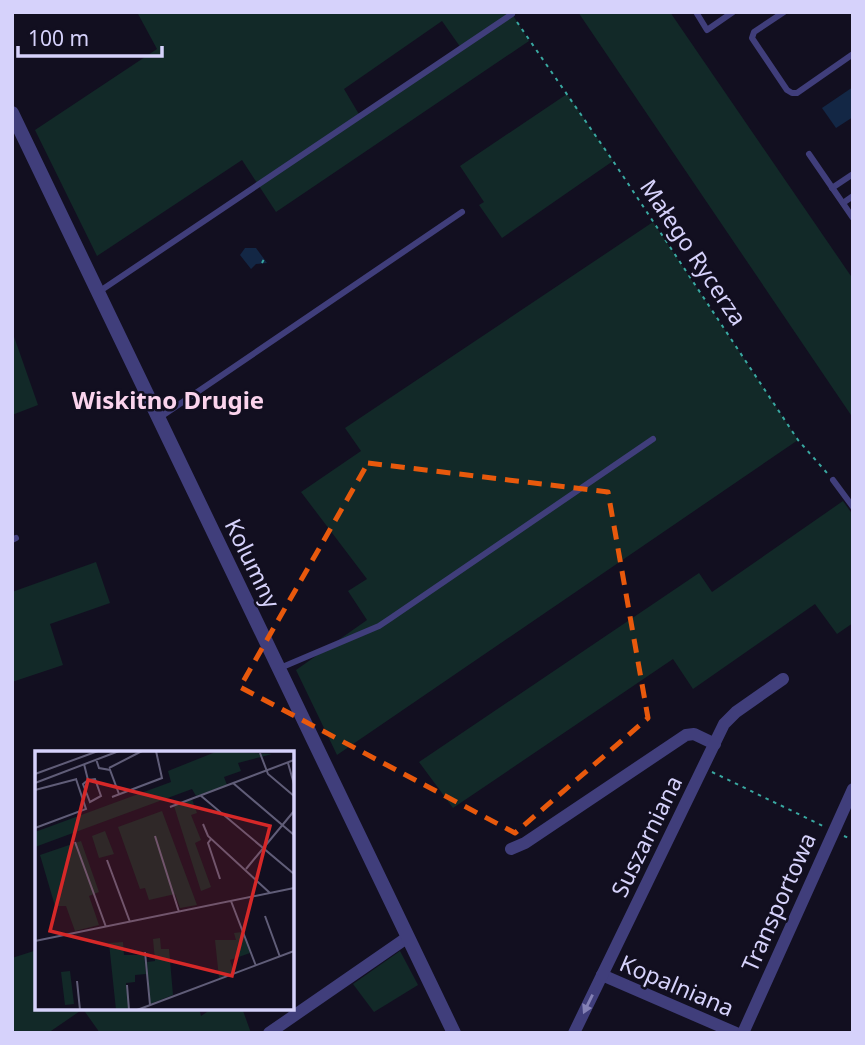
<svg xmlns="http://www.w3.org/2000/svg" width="865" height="1045" font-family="'Noto Sans',sans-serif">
  <rect width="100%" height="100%" fill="#120f20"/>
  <!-- green -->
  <g fill="#122928" fill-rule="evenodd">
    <path d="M137 12H511L529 41 276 212 242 160 97 256 35 130 157 49ZM442 21 461 48 360 116 344 89Z"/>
    <polygon points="578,12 670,12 853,279 853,418"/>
    <polygon points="567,94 613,161 502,238 479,205 484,202 460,166"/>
    <polygon points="653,222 798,440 337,755 296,670 367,620 348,591 367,579 301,492 361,451 345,428"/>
    <polygon points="12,331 38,405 12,415"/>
    <polygon points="843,501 853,515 853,623 837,634 815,604 693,689 673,659 453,808 419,762 699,573 712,592"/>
    <polygon points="96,562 110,603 50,624 63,665 12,682 12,592"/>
    <polygon points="37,950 37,1008 199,1008 201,1016 213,1008 242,1008 251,1033 100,1033 83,1009 48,1033 14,1033 12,958"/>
    <polygon points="400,951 418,985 374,1012 353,984"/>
  </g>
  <!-- water -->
  <g fill="#132745">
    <polygon points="853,87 853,117 836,128 822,108"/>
    <polygon points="245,248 256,248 267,263 256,264 251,269 240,255"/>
  </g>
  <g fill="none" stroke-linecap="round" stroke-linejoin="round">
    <!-- path -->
    <g stroke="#39a8a1" stroke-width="2" stroke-dasharray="3.5 5" stroke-linecap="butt">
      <polyline points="517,22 613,161 798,440 827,473"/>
      <polyline points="262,263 264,259"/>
      <polyline points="712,772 823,826"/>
      <polyline points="844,836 853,840"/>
    </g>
    <!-- service -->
    <g stroke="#403e7b" stroke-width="6">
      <polyline points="696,12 707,30 733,12"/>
      <polyline points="784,12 754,32 752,38 787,90 792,93 797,93 853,54"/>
      <polyline points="809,154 853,218"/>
      <polyline points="832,188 853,174"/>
      <polyline points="843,203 853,196"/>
      <polyline points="100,291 512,14"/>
      <polyline points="159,418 462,212"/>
      <polyline points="833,480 853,507"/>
      <polyline points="12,540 16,538"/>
      <polyline points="280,668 379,626 391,618 653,439"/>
    </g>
    <!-- minor -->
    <g stroke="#403e7b" stroke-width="12">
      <polyline points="511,849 525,843 686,735 694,734 715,744"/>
      <polyline points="602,975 736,1033"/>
      <polyline points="269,1033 408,937"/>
      <polyline points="574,1033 724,724 736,712 783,679"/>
      <polyline points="743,1033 853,789"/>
    </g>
    <!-- tertiary -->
    <polyline stroke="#403e7b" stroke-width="14" points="12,113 454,1033"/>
  </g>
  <!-- one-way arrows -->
  <defs><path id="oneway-solid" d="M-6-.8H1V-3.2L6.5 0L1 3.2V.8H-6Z" transform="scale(1.75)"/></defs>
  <use fill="#8481b5" href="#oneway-solid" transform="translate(588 1004) rotate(116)"/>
  <!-- marked area -->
  <path fill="none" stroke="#e8590c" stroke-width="5" stroke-dasharray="14 9" stroke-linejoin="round" d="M368 463 608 492 648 718 515 833 240 687Z"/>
  <g text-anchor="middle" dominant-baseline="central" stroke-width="5" stroke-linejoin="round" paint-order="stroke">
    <!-- street labels -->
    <g font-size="23" fill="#d6d2fb" stroke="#120f20">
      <text transform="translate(694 252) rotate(56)">Małego Rycerza</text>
      <text transform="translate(253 563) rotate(64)">Kolumny</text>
      <text transform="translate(646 836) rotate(-64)">Suszarniana</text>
      <text transform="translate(778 902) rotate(-66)">Transportowa</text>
      <text transform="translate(677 985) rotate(23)">Kopalniana</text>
    </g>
    <!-- neighbourhood labels -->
    <g font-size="24" font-weight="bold" fill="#fbd4ed" stroke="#120f20">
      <text x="168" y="399">Wiskitno Drugie</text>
    </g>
  </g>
  <!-- overview -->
  <g transform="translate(35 751)">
    <rect width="259" height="259" fill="#120f20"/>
    <path d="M183 0 237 3 203 12 206 20 189 26 192 34 161 45 157 38 0 96V81L136 31 133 20ZM157 48 162 62 156 64 166 89 160 92 176 136 166 140 139 55ZM127 60 162 154 145 157 140 143 114 149 110 137 105 138 83 76ZM70 80 79 103 64 107 57 85ZM46 90 64 141 54 145 64 174 40 180 31 155H20L5 104ZM207 181 215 202 195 209 199 221 184 227 180 189H201L199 182ZM125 187 126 198H134L138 244 115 253 112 211 120 210 118 188ZM88 191 89 204H109L111 223 100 224V231L91 232 94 259H81L74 192ZM35 220 39 253 30 254 26 221Z" fill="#122928"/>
    <path fill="none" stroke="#605d78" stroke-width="2" d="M225 2 233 23 259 45M61 8 64 17 75 19 84 43M253 12 259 33M49 13 53 29 48 33 55 51 66 45 60 28 53 29M74 17 107 0M0 23 63 0M0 32 84 0M198 32 259 84M0 39 42 28M165 44 259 123M77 46 127 27 121 0M135 56 259 9M168 73 173 85 235 142M0 77 51 58 41 28M120 85 144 161M176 88 173 92 185 128M40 91 71 176M72 109 95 171M211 118 259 60M196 150 221 215M230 165 245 206M0 190 259 137M110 201 115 254M42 230 45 259M92 234 94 259M102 259 259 200"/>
    <path fill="#d62828" fill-opacity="0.15" stroke="#d62828" stroke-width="3.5" d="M53 29 235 75 197 225 15 180Z"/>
    <rect width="259" height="259" fill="none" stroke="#d6d2fb" stroke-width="3.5"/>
  </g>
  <!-- border -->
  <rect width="865" height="1045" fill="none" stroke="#d6d2fb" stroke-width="28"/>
  <!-- scale -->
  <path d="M18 46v10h144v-10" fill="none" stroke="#d6d2fb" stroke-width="3.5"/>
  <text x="28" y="46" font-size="21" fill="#d6d2fb" stroke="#120f20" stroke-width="5" paint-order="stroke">100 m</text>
</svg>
